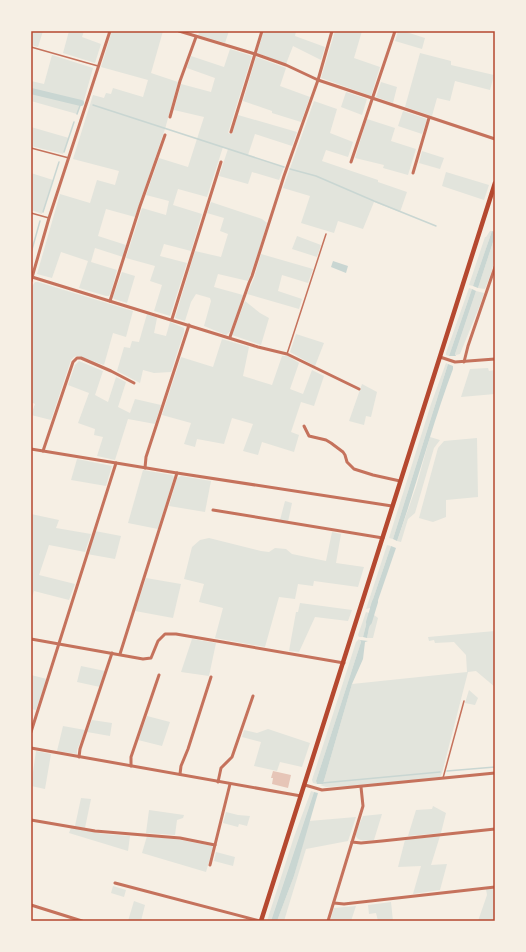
<svg xmlns="http://www.w3.org/2000/svg" width="526" height="952" font-family="'Zilla Slab',serif">
  <rect width="100%" height="100%" fill="#f6efe4"/>
  <!-- green -->
  <g fill="#e2e4dc">
    <polygon points="31,31 43,31 38,47 31,45"/>
    <polygon points="69,31 84,31 82,37 101,44 95,63 63,53"/>
    <polygon points="112,31 163,31 151,73 178,82 165,129 135,217 106,209 98,236 126,245 123,257 95,248 91,262 117,270 111,292 109,296 106,296 79,288 88,261 61,252 52,278 37,274 60,194 90,203 97,180 115,185 119,171 73,159 93,95 104,98 106,93 111,94 113,88 143,97 148,80 101,67"/>
    <polygon points="200,31 229,31 225,43 198,35"/>
    <polygon points="264,31 296,31 295,36 325,47 321,60 293,46 286,64 257,53"/>
    <polygon points="335,31 362,31 354,58 380,67 371,96 321,78"/>
    <polygon points="398,31 403,31 425,38 422,49 395,41"/>
    <polygon points="230,49 252,56 228,133 232,134 238,115 297,132 292,146 255,134 248,155 284,167 279,180 252,172 248,184 219,176 228,149 223,147 207,197 178,189 173,205 202,214 191,251 164,244 160,256 187,263 170,316 154,311 162,285 150,281 155,266 126,258 142,208 166,215 169,201 146,195 159,158 188,167 204,117 174,110 181,84 211,92 215,78 187,68 191,56 224,67"/>
    <polygon points="420,53 451,61 451,65 494,75 490,90 455,81 450,101 437,98 432,116 405,107"/>
    <polygon points="52,55 93,68 83,104 81,103 77,114 31,101 31,81 44,84"/>
    <polygon points="256,57 286,68 280,86 310,97 301,122 272,113 272,111 243,101"/>
    <polygon points="381,82 397,87 393,103 376,97"/>
    <polygon points="346,92 367,99 362,115 341,107"/>
    <polygon points="314,101 337,109 330,133 353,142 348,157 326,150 322,161 378,180 378,182 407,192 400,212 374,202 363,229 338,221 334,233 301,223 310,196 283,188"/>
    <polygon points="403,111 427,119 422,134 398,126"/>
    <polygon points="367,119 395,128 391,141 416,149 408,175 383,168 384,165 355,158"/>
    <polygon points="31,127 69,138 63,154 31,146"/>
    <polygon points="422,151 444,158 440,169 419,163"/>
    <polygon points="446,172 489,185 484,200 442,186"/>
    <polygon points="31,173 53,180 42,214 31,210"/>
    <polygon points="211,202 262,219 267,223 259,250 248,281 218,274 214,287 243,295 231,331 226,335 204,326 211,301 210,298 196,294 191,302 185,321 175,318 195,251 221,257 228,234 220,231 224,218 207,213"/>
    <polygon points="490,231 492,231 473,286 469,285 485,237 486,237"/>
    <polygon points="297,236 321,245 317,257 292,249"/>
    <path d="M495 236V245L493 249C498 258 489 279 485 289L478 288Z"/>
    <polygon points="261,254 313,269 308,283 282,275 278,291 302,299 299,309 247,294 254,278"/>
    <polygon points="122,272 135,276 127,303 114,299 113,297"/>
    <polygon points="35,282 38,282 133,311 126,337 113,333 104,365 78,356 74,357 71,360 51,420 31,415 35,404 31,402 31,288"/>
    <polygon points="469,288 472,289 449,356 446,355 446,353"/>
    <polygon points="476,291 484,293 480,305 460,354 456,355 455,354"/>
    <polygon points="245,301 260,313 269,318 261,345 232,335"/>
    <polygon points="147,314 157,318 154,333 166,336 170,322 184,328 184,332 171,372 154,373 143,370 140,383 117,371 124,347 130,348 132,341 139,342"/>
    <polygon points="296,334 324,343 315,366 290,352"/>
    <polygon points="222,339 249,347 243,376 272,385 282,356 288,356 299,363 290,389 303,394 312,370 324,376 314,406 301,402 291,432 299,435 294,452 262,442 258,455 243,451 253,424 232,418 224,444 197,439 195,447 184,444 191,423 162,415 181,357 213,367"/>
    <polygon points="79,361 103,371 95,395 108,402 116,377 126,382 118,407 130,413 135,399 161,405 155,424 128,419 115,460 97,456 103,437 94,435 95,429 78,423 89,393 68,385 75,365"/>
    <polygon points="446,363 448,364 393,539 389,538 431,404"/>
    <polygon points="488,368 489,371 495,370 495,394 461,397 470,369"/>
    <polygon points="362,384 377,392 371,417 366,416 364,425 349,421"/>
    <polygon points="430,437 440,440 434,448 415,513 408,519 401,542 397,541 416,487"/>
    <polygon points="477,438 478,497 446,500 446,517 433,522 419,518 438,448 444,441"/>
    <polygon points="77,459 112,466 106,486 71,480"/>
    <polygon points="143,470 172,475 174,477 158,529 128,523"/>
    <polygon points="181,476 211,481 205,512 169,506 177,478"/>
    <polygon points="285,501 292,503 288,522 280,520"/>
    <polygon points="31,514 59,520 56,528 91,534 85,552 49,545 39,575 75,584 69,600 34,591 31,601"/>
    <polygon points="95,531 121,536 115,559 87,554"/>
    <polygon points="332,532 341,534 336,563 364,567 358,587 314,581 313,586 298,584 295,599 279,597 265,647 215,638 223,608 199,602 204,584 184,579 192,547 200,540 209,538 261,551 269,552 275,548 286,549 292,554 326,561"/>
    <polygon points="387,545 391,546 370,608 366,609"/>
    <polygon points="146,578 181,584 173,618 135,611"/>
    <polygon points="300,603 352,610 348,621 315,617 299,652 289,651 296,612 298,612"/>
    <polygon points="366,612 369,613 363,637 359,637 358,635"/>
    <polygon points="374,615 378,618 373,638 367,638 369,628"/>
    <polygon points="495,631 495,687 476,671 468,672 442,773 440,777 370,785 326,787 320,785 323,784 352,684 467,672 466,655 454,642 435,643 434,640 429,641 428,637"/>
    <polygon points="192,639 216,643 209,676 181,672"/>
    <polygon points="359,639 361,642 316,781 317,784 313,783 312,780 356,642"/>
    <polygon points="81,666 105,671 100,687 77,682"/>
    <polygon points="31,675 47,679 36,710 31,709"/>
    <polygon points="469,690 478,698 475,705 465,703"/>
    <polygon points="147,716 170,722 162,746 138,740"/>
    <polygon points="92,720 112,723 110,736 87,732"/>
    <polygon points="63,726 85,730 77,750 77,754 57,751"/>
    <polygon points="268,729 310,743 302,767 280,762 277,771 254,766 261,742 242,737 244,730 257,733"/>
    <polygon points="36,751 51,754 45,789 31,786"/>
    <polygon points="311,791 314,792 271,921 267,921 294,837"/>
    <polygon points="81,798 91,799 85,828 75,826"/>
    <polygon points="433,806 446,813 441,833 408,836 416,810 432,809"/>
    <polygon points="149,810 184,815 183,818 177,820 175,835 146,833"/>
    <polygon points="226,812 238,815 250,816 247,826 239,824 238,827 223,823"/>
    <path d="M382 814 374 840C348 843 356 833 363 816Z"/>
    <polygon points="356,817 348,841 306,849 284,921 277,921 294,876 309,821"/>
    <polygon points="71,828 104,834 130,836 128,851 69,833"/>
    <polygon points="147,836 181,840 212,846 213,848 206,872 142,853"/>
    <polygon points="440,836 431,865 447,864 440,890 413,894 421,866 398,867 405,840"/>
    <polygon points="216,852 235,857 233,866 214,861"/>
    <polygon points="113,886 126,890 124,897 111,893"/>
    <polygon points="495,888 495,916 494,921 478,921 487,895 486,889"/>
    <polygon points="134,901 145,905 141,921 128,921"/>
    <polygon points="391,902 393,921 378,921 376,913 369,914 368,905"/>
    <polygon points="356,906 351,921 330,921 334,908"/>
  </g>
  <!-- water -->
  <g fill="#c9d6d2">
    <polygon points="492,231 495,232 495,236 478,288 473,286"/>
    <polygon points="333,261 348,266 346,273 331,267"/>
    <polygon points="472,289 476,291 455,354 456,356 449,356"/>
    <path d="M448 364 453 366V369C432 425 417 484 397 541L393 539Z"/>
    <polygon points="391,546 396,548 375,609 370,608"/>
    <polygon points="369,613 374,615 369,628 367,638 363,637"/>
    <polygon points="360,640 368,641 365,642 363,659 352,684 323,784 317,784 316,781 361,642"/>
    <polygon points="314,792 318,793 294,876 277,921 271,921"/>
  </g>
  <g fill="none" stroke-linecap="round" stroke-linejoin="round">
    <!-- stream -->
    <g stroke="#c9d6d2" stroke-width="1.5">
      <polyline points="93,105 284,167"/>
      <polyline points="77,114 81,103"/>
      <polyline points="64,152 74,122"/>
      <polyline points="290,169 316,176 374,201 436,226"/>
      <polyline points="43,212 59,162"/>
      <polyline points="31,253 40,221"/>
      <polyline points="447,771 495,767"/>
      <polyline points="322,783 440,772"/>
    </g>
    <!-- canal -->
    <g stroke="#c9d6d2" stroke-width="6">
      <polyline points="31,91 81,103"/>
      <polyline points="369,622 375,602"/>
    </g>
  </g>
  <!-- building -->
  <polygon fill="#e6c5b7" points="273,771 291,775 288,788 272,784 273,778 271,778"/>
  <g fill="none" stroke-linecap="round" stroke-linejoin="round">
    <!-- service -->
    <g stroke="#c5725c" stroke-width="1.5">
      <polyline points="31,47 98,66"/>
      <polyline points="31,148 69,158"/>
      <polyline points="31,213 49,218"/>
      <polyline points="287,354 326,234"/>
      <polyline points="443,778 464,701"/>
    </g>
    <!-- minor -->
    <g stroke="#c5725c" stroke-width="3">
      <polyline points="179,31 255,54 286,65 318,80 495,139"/>
      <polyline points="170,117 180,81 196,37"/>
      <polyline points="231,132 262,31"/>
      <polyline points="351,162 395,31"/>
      <polyline points="413,173 429,118"/>
      <polyline points="32,277 258,347 287,354 359,389"/>
      <polyline points="31,281 49,218 110,31"/>
      <polyline points="110,301 140,206 165,135"/>
      <polyline points="172,319 221,162"/>
      <polyline points="230,337 249,283 252,276 284,176 318,80 332,31"/>
      <polyline points="440,357 455,362 495,359"/>
      <polyline points="464,362 468,346 495,267"/>
      <polyline points="304,426 309,436 326,440 331,443 343,452 345,455 347,462 354,469 373,475 400,481"/>
      <polyline points="31,449 177,473 392,506"/>
      <polyline points="43,451 73,362 77,358 81,358 111,371 134,383"/>
      <polyline points="145,468 146,457 189,325"/>
      <polyline points="213,510 383,538"/>
      <polyline points="31,639 143,659 151,658 158,641 165,634 176,634 344,663"/>
      <polyline points="120,654 177,473"/>
      <polyline points="31,732 116,463"/>
      <polyline points="31,748 301,796"/>
      <polyline points="79,757 80,749 112,653"/>
      <polyline points="131,766 131,757 159,675"/>
      <polyline points="180,774 181,766 188,749 211,677"/>
      <polyline points="218,782 221,768 232,757 253,696"/>
      <polyline points="305,785 322,790 495,773"/>
      <polyline points="31,820 95,831 180,838 215,845"/>
      <polyline points="352,842 361,843 382,841 495,829"/>
      <polyline points="210,865 230,784"/>
      <polyline points="115,883 260,921"/>
      <polyline points="334,903 344,904 495,887"/>
      <polyline points="31,905 82,921"/>
      <polyline points="328,921 363,806 361,787"/>
    </g>
    <!-- primary -->
    <polyline stroke="#b5482f" stroke-width="4.5" points="261,921 495,183"/>
  </g>
  <!-- border -->
  <rect width="526" height="952" fill="none" stroke="#f6efe4" stroke-width="64"/>
  <rect x="32" y="32" width="462" height="888" fill="none" stroke="#b5482f" stroke-width="1.5"/>
</svg>
